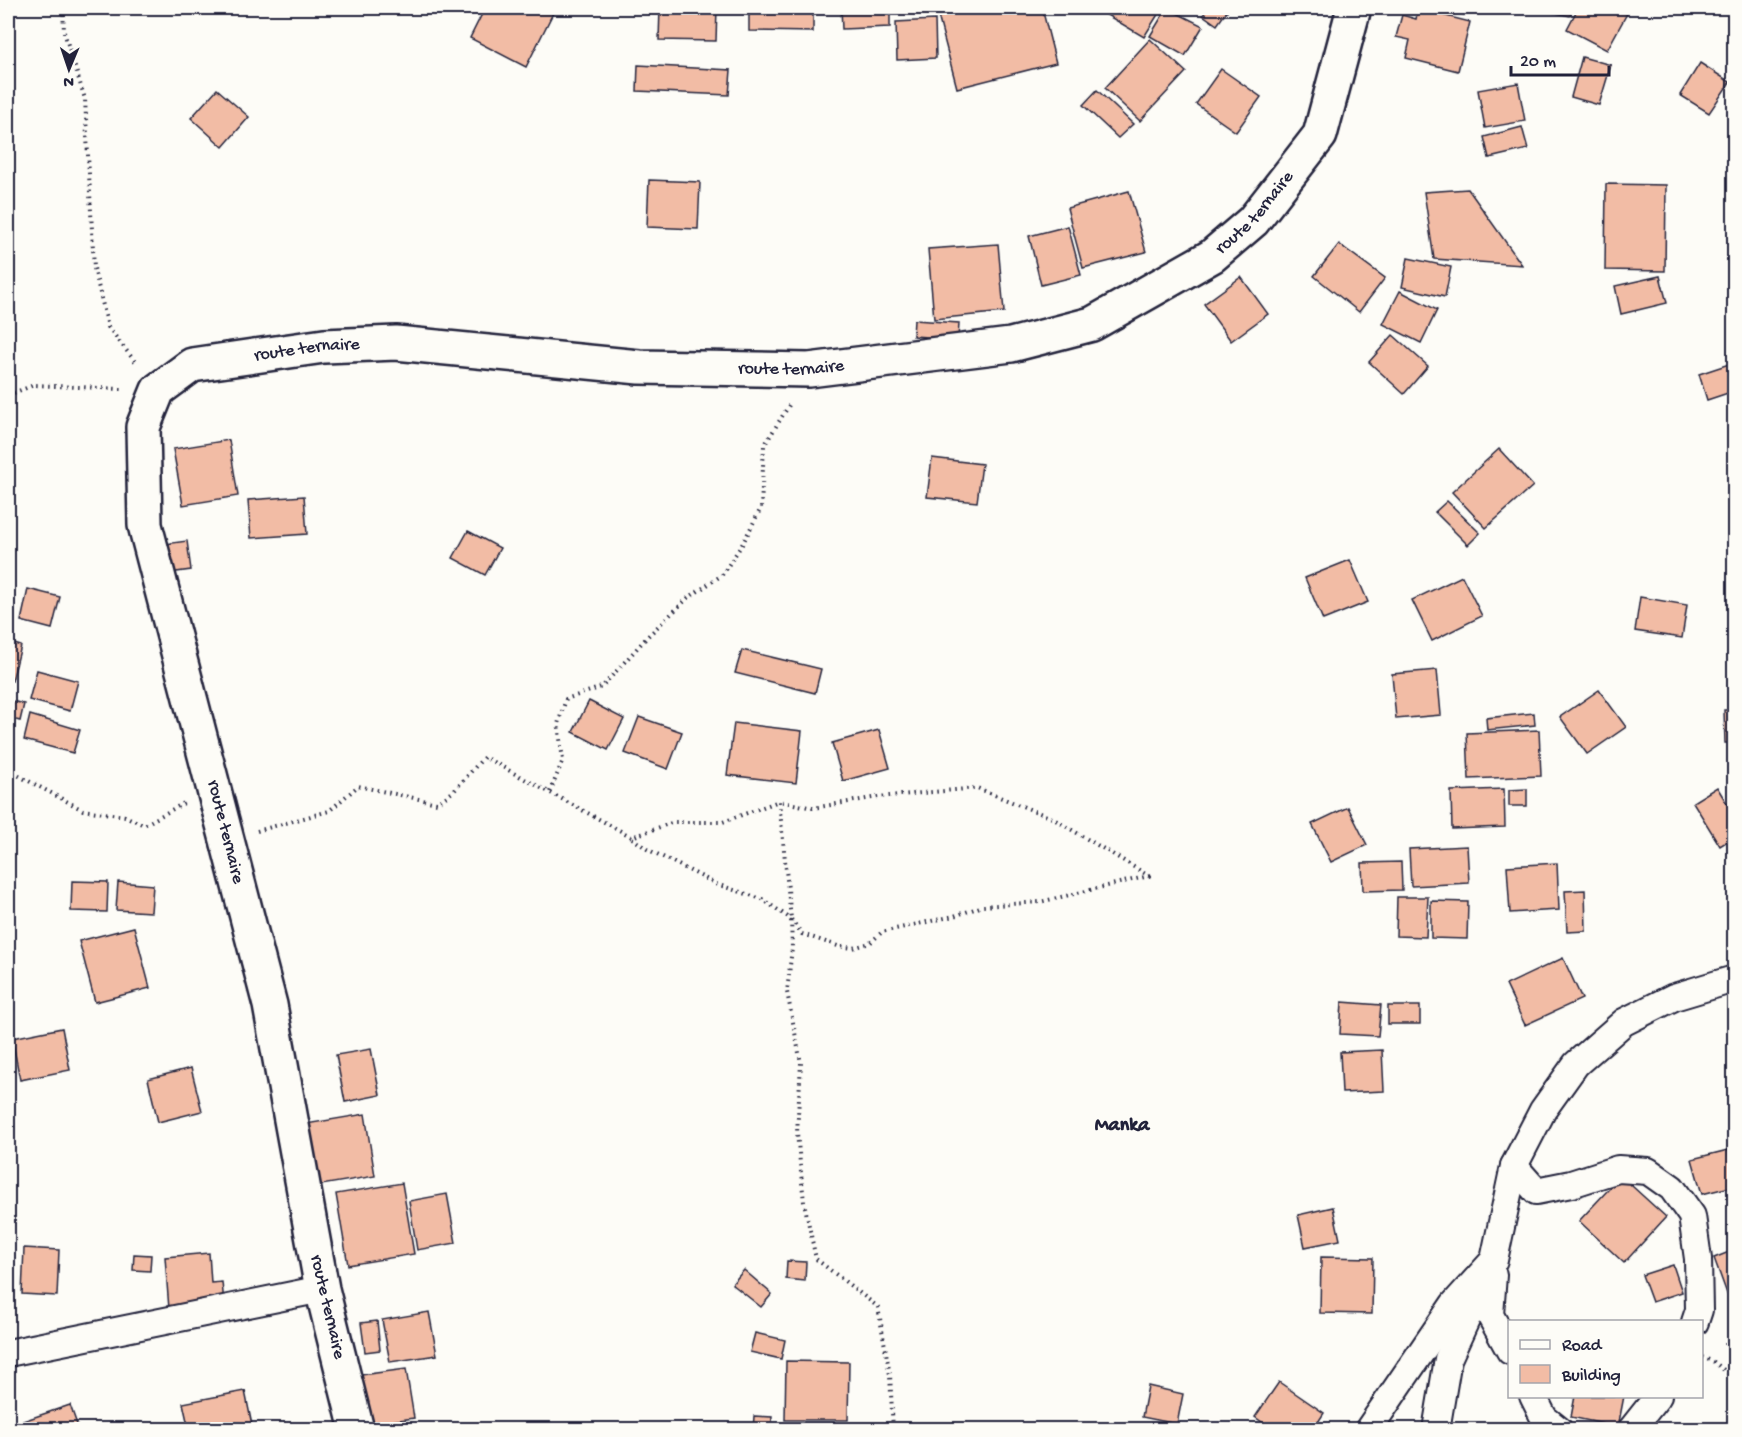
<svg xmlns="http://www.w3.org/2000/svg" width="1742" height="1437" font-family="'Gochi Hand',sans-serif">
  <rect width="100%" height="100%" fill="#fdfcf7"/>
  <filter id="ink" filterUnits="userSpaceOnUse"><feTurbulence type="fractalNoise" baseFrequency=".0167" numOctaves="2"/><feDisplacementMap in="SourceGraphic" scale="12" xChannelSelector="R" yChannelSelector="G"/><feConvolveMatrix kernelMatrix="1 2 1 2 8 2 1 2 1" color-interpolation-filters="sRGB"/></filter>
  <g filter="url(#ink)">
    <!-- building -->
    <g fill="#f2bca5" stroke="#22223b" stroke-width="1.5">
      <polygon points="485,8 555,9 526,67 470,38"/>
      <polygon points="660,8 717,8 716,41 659,40"/>
      <polygon points="749,8 813,8 813,32 749,31"/>
      <polygon points="841,8 890,8 890,27 842,29"/>
      <polygon points="936,8 1042,8 1056,63 957,88"/>
      <polygon points="1109,8 1162,8 1144,37 1105,14"/>
      <polygon points="1167,8 1203,26 1185,56 1150,36"/>
      <polygon points="1208,8 1229,8 1217,25 1203,15"/>
      <polygon points="1423,8 1466,8 1464,15"/>
      <polygon points="1530,8 1573,8 1570,16"/>
      <polygon points="1578,8 1630,8 1607,50 1567,29"/>
      <polygon points="1418,9 1470,22 1458,71 1406,58 1410,40 1396,37 1402,15 1416,19"/>
      <polygon points="935,20 936,58 897,60 896,22"/>
      <polygon points="1150,39 1186,72 1140,121 1105,88"/>
      <polygon points="1582,57 1611,65 1599,105 1571,97"/>
      <polygon points="1700,63 1730,82 1709,113 1680,95"/>
      <polygon points="638,65 731,70 729,95 637,91"/>
      <polygon points="1221,69 1261,97 1236,132 1196,104"/>
      <polygon points="1518,83 1525,121 1485,128 1478,90"/>
      <polygon points="217,89 249,117 223,147 191,118"/>
      <polygon points="1097,90 1133,124 1118,138 1083,105"/>
      <polygon points="1522,127 1528,149 1489,158 1484,137"/>
      <polygon points="649,180 700,182 698,229 647,227"/>
      <polygon points="1606,184 1666,185 1665,271 1605,270"/>
      <polygon points="1468,189 1522,265 1434,259 1424,192"/>
      <polygon points="1129,191 1146,252 1083,268 1067,208"/>
      <polygon points="1068,226 1081,275 1041,285 1029,236"/>
      <polygon points="998,244 1004,312 934,319 928,249"/>
      <polygon points="1339,244 1385,278 1359,312 1314,276"/>
      <polygon points="1408,258 1451,267 1445,297 1402,287"/>
      <polygon points="1660,276 1667,303 1621,314 1615,286"/>
      <polygon points="1241,277 1268,314 1231,341 1204,304"/>
      <polygon points="1400,291 1437,310 1421,343 1383,324"/>
      <polygon points="914,320 959,323 958,339 913,336"/>
      <polygon points="1393,335 1428,366 1404,394 1369,362"/>
      <polygon points="1732,363 1734,391 1707,400 1699,374"/>
      <polygon points="229,440 238,496 183,505 173,449"/>
      <polygon points="1499,449 1533,486 1486,528 1452,492"/>
      <polygon points="932,458 982,464 977,502 927,497"/>
      <polygon points="304,496 307,534 251,538 248,500"/>
      <polygon points="1447,501 1480,533 1468,545 1435,512"/>
      <polygon points="468,531 500,548 485,575 453,558"/>
      <polygon points="187,541 191,570 147,576 143,547"/>
      <polygon points="1350,560 1368,602 1323,620 1305,578"/>
      <polygon points="1462,576 1482,616 1432,641 1412,600"/>
      <polygon points="28,589 60,597 52,629 21,621"/>
      <polygon points="1640,597 1687,605 1682,638 1635,631"/>
      <polygon points="8,642 21,646 12,681 8,680"/>
      <polygon points="742,650 821,669 815,693 735,673"/>
      <polygon points="37,670 78,681 70,711 29,700"/>
      <polygon points="1437,670 1441,715 1396,719 1392,674"/>
      <polygon points="1599,690 1626,727 1587,754 1560,717"/>
      <polygon points="8,700 24,704 20,721 8,718"/>
      <polygon points="589,701 624,719 608,750 573,732"/>
      <polygon points="1724,710 1734,710 1734,743 1725,743"/>
      <polygon points="1534,713 1535,725 1487,730 1486,718"/>
      <polygon points="30,715 80,730 73,753 24,740"/>
      <polygon points="639,717 682,732 668,769 625,753"/>
      <polygon points="734,723 802,731 796,783 727,775"/>
      <polygon points="879,730 890,768 843,781 832,743"/>
      <polygon points="1539,730 1541,776 1469,779 1467,733"/>
      <polygon points="1717,787 1734,815 1729,818 1734,826 1734,837 1720,846 1693,802"/>
      <polygon points="1504,789 1505,827 1452,829 1451,791"/>
      <polygon points="1527,789 1527,806 1509,806 1509,790"/>
      <polygon points="1348,807 1367,845 1331,862 1312,824"/>
      <polygon points="1467,846 1469,883 1411,886 1409,849"/>
      <polygon points="1401,862 1402,890 1363,891 1362,863"/>
      <polygon points="1557,863 1559,910 1510,913 1507,866"/>
      <polygon points="72,881 108,882 107,912 71,911"/>
      <polygon points="118,882 153,885 151,912 116,910"/>
      <polygon points="1585,890 1586,931 1567,932 1565,891"/>
      <polygon points="1397,897 1428,897 1426,937 1396,936"/>
      <polygon points="1431,901 1468,902 1467,939 1431,938"/>
      <polygon points="134,927 150,988 95,1002 79,941"/>
      <polygon points="1563,958 1582,999 1525,1025 1506,985"/>
      <polygon points="1342,1002 1381,1005 1378,1036 1340,1034"/>
      <rect x="1388" y="1006" width="32" height="18"/>
      <polygon points="62,1028 70,1070 20,1080 12,1038"/>
      <polygon points="371,1049 380,1095 345,1102 336,1055"/>
      <polygon points="1382,1050 1384,1091 1342,1093 1340,1052"/>
      <polygon points="191,1068 202,1111 158,1122 148,1079"/>
      <polygon points="365,1114 375,1176 298,1189 288,1127"/>
      <polygon points="1728,1150 1734,1173 1734,1186 1702,1194 1692,1159"/>
      <polygon points="1621,1176 1666,1217 1624,1263 1579,1221"/>
      <polygon points="402,1183 414,1254 348,1265 336,1194"/>
      <polygon points="447,1194 456,1243 417,1250 409,1201"/>
      <polygon points="1333,1207 1340,1240 1305,1247 1298,1215"/>
      <polygon points="24,1248 59,1250 57,1296 22,1294"/>
      <polygon points="1734,1250 1734,1300 1730,1302 1714,1258"/>
      <polygon points="209,1253 211,1283 222,1282 224,1304 169,1309 165,1257"/>
      <polygon points="134,1254 151,1255 150,1271 133,1270"/>
      <polygon points="1321,1257 1373,1258 1372,1314 1320,1313"/>
      <polygon points="787,1261 806,1262 805,1281 786,1279"/>
      <polygon points="1673,1265 1682,1292 1652,1302 1642,1275"/>
      <polygon points="744,1270 772,1294 761,1307 732,1284"/>
      <polygon points="429,1312 437,1355 390,1362 382,1320"/>
      <polygon points="377,1321 380,1350 365,1352 361,1323"/>
      <polygon points="755,1333 785,1340 781,1359 750,1352"/>
      <polygon points="1734,1334 1734,1353 1725,1344"/>
      <polygon points="786,1361 849,1362 848,1420 785,1420"/>
      <polygon points="406,1369 414,1418 369,1424 361,1375"/>
      <polygon points="1279,1382 1324,1413 1313,1430 1273,1430 1255,1417"/>
      <polygon points="1148,1386 1183,1394 1177,1424 1142,1417"/>
      <polygon points="245,1391 253,1430 189,1430 183,1403"/>
      <polygon points="1575,1396 1624,1396 1618,1427 1571,1417"/>
      <polygon points="70,1405 79,1430 26,1430 23,1421"/>
      <polygon points="754,1416 772,1417 771,1430 753,1430"/>
    </g>
    <g fill="none" stroke-linecap="round" stroke-linejoin="round">
      <defs>
        <g id="street">
          <polyline points="1514,1166 1536,1191 1571,1184 1618,1169 1648,1171 1672,1188 1692,1216 1698,1259 1699,1310 1695,1322"/>
          <polyline points="1493,1275 1490,1315 1510,1351"/>
          <polyline points="8,1353 322,1289"/>
          <polyline points="1533,1396 1544,1418 1559,1430"/>
          <polyline points="1368,1430 1454,1304 1494,1260 1514,1166 1543,1110 1576,1064 1624,1022 1674,997 1734,979"/>
          <polyline points="1436,1430 1448,1359 1482,1285"/>
          <polyline points="1631,1430 1658,1396"/>
        </g>
        <g id="secondary">
          <path id="s1" d="M357 1430 322 1289 270 1005 145 525 143 427 158 390 192 365 324 346 396 343 639 367 809 370 1011 345 1092 324 1212 256 1253 221 1320 135 1354 8"/>
        </g>
      </defs>
      <!-- street casing -->
      <use href="#street" stroke="#22223b" stroke-width="30"/>
      <!-- secondary casing -->
      <use href="#secondary" stroke="#22223b" stroke-width="38"/>
      <!-- path -->
      <g stroke="#22223b" stroke-width="4" stroke-dasharray="1.5 4.5" stroke-linecap="butt">
        <polyline points="63,8 64,32 85,99 94,268 108,327 137,364"/>
        <polyline points="8,395 34,385 122,389"/>
        <polyline points="8,770 83,810 125,816 144,825 184,803"/>
        <polyline points="550,792 563,760 558,724 566,699 602,687 649,635 688,598 722,575 743,543 761,508 764,446 791,402"/>
        <polyline points="257,831 329,811 358,786 437,803 454,791 484,757 632,837 674,822 723,822 779,801 791,919 792,948 787,992 801,1063 797,1133 804,1202 816,1259 878,1307 890,1375 893,1430"/>
        <polyline points="632,838 647,849 716,884 762,899 791,919 802,934 838,946 853,948 870,943 882,932 954,916 983,906 1040,902 1149,876 1052,818 977,788 878,797 813,808 779,801"/>
        <polyline points="1702,1357 1714,1362 1734,1378"/>
      </g>
      <!-- street -->
      <use href="#street" stroke="#fdfcf7" stroke-width="26"/>
      <!-- secondary -->
      <use href="#secondary" stroke="#fdfcf7" stroke-width="33"/>
    </g>
  </g>
  <g text-anchor="middle" dominant-baseline="central" stroke-width="4.5" stroke-linejoin="round" paint-order="stroke">
    <!-- street labels -->
    <g font-size="18" fill="#22223b" stroke="#fdfcf7">
      <text stroke="none"><textPath href="#s1" startOffset="2216">route ternaire</textPath></text>
      <text stroke="none"><textPath href="#s1" startOffset="1226">route ternaire</textPath></text>
      <text stroke="none"><textPath href="#s1" startOffset="1712">route ternaire</textPath></text>
      <text transform="translate(225 832) rotate(76)">route ternaire</text>
      <text transform="translate(327 1307) rotate(77)">route ternaire</text>
    </g>
    <!-- neighbourhood labels -->
    <g font-size="20" font-weight="bold" fill="#22223b" stroke="#fdfcf7">
      <text x="1122" y="1126">Manka</text>
    </g>
  </g>
  <!-- margin -->
  <rect width="1742" height="1437" fill="none" stroke="#fdfcf7" stroke-width="30"/>
  <rect x="15" y="15" width="1712" height="1407" fill="none" stroke="#22223b" stroke-width="2" filter="url(#ink)"/>
  <!-- legend -->
  <rect x="1508" y="1320" width="195" height="78" fill="#fdfcf7" stroke="#a5a5ac" stroke-width="1.5"/>
  <rect x="1520" y="1340" width="30" height="9" fill="#fdfcf7" stroke="#a5a5ac" stroke-width="1.5"/>
  <text x="1562" y="1350" font-size="18" fill="#22223b">Road</text>
  <rect x="1520" y="1365" width="30" height="18" fill="#f2bca5" stroke="#a5a5ac" stroke-width="1.5"/>
  <text x="1562" y="1380" font-size="18" fill="#22223b">Building</text>
  <!-- north arrow -->
  <g transform="translate(69 69) rotate(182)" stroke="#fdfcf7" stroke-width="4.5" paint-order="stroke">
  <path d="M0-4.5L10 22L0 15L-10 22Z" fill="#22223b"/>
  <text y="-9" font-size="16" font-weight="bold" text-anchor="middle" fill="#22223b">N</text>
  </g>
  <!-- scale -->
  <path d="M1511 66v9h98v-9" fill="none" stroke="#22223b" stroke-width="3"/>
  <text x="1520" y="66" font-size="18" fill="#22223b" stroke="#fdfcf7" stroke-width="4.5" paint-order="stroke">20 m</text>
</svg>
